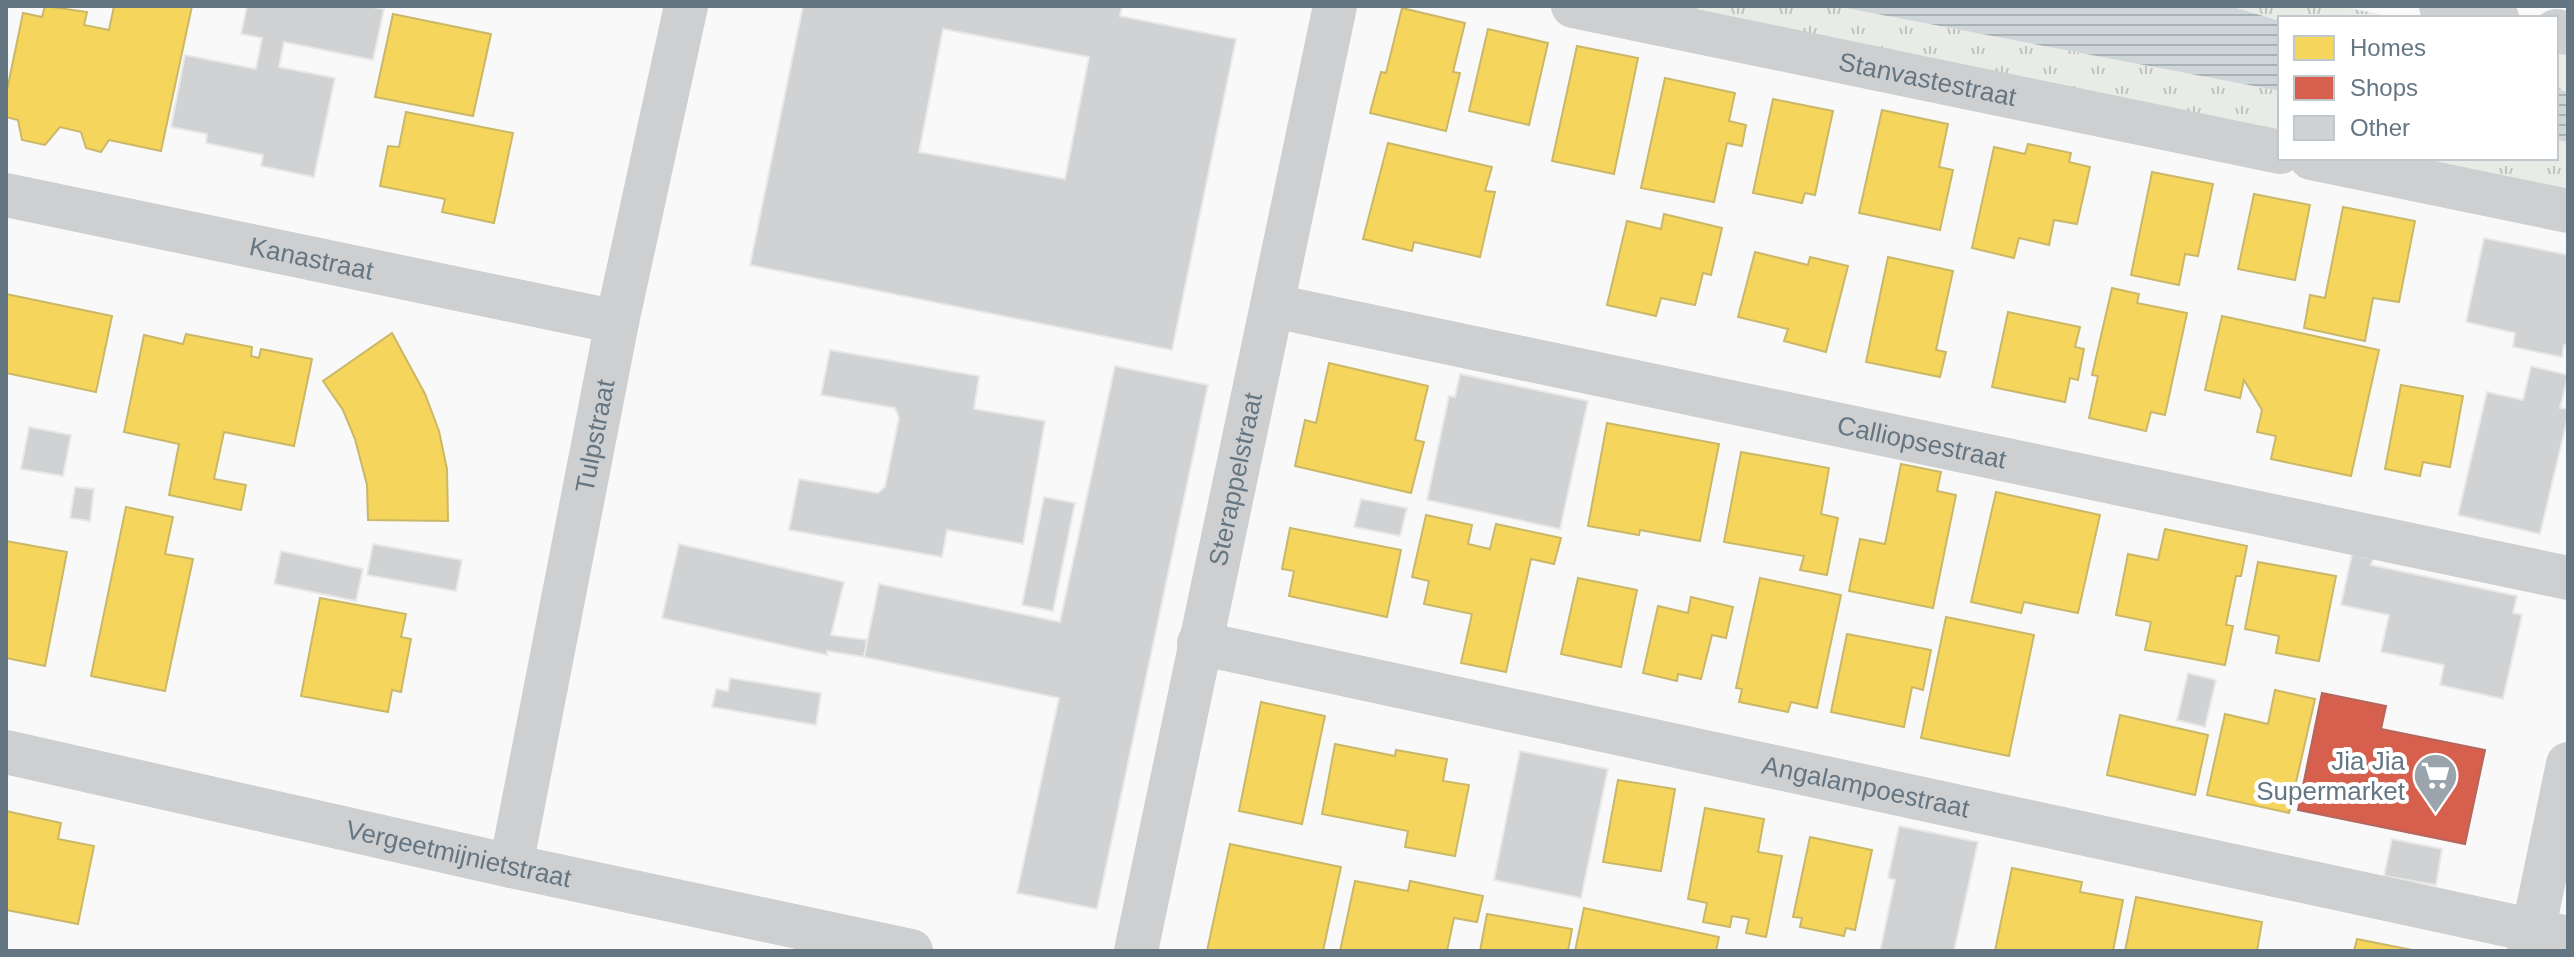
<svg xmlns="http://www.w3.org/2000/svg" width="2574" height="957" font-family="Arial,sans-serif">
  <defs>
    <pattern id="grass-tufts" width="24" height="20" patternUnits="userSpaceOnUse" patternTransform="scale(2)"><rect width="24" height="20" fill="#e8ebe6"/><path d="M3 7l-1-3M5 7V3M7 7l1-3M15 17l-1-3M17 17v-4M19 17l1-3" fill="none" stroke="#c0c3c0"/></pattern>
    <pattern id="water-rules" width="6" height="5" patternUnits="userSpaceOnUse" patternTransform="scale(2)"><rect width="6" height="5" fill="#ced6d9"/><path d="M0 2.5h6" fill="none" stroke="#abb2b5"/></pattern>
  </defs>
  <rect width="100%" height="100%" fill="#f9f9f9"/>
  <!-- grass -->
  <g fill="url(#grass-tufts)">
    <polygon points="1648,6 1835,6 2280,91 2280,135"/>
    <polygon points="2230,6 2339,6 2399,18 2280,18 2280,21"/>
    <polygon points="2556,50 2568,52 2568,92 2556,89"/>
    <polygon points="2556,140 2568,142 2568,196 2390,158 2556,158"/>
  </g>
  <!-- water -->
  <g fill="url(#water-rules)">
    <polygon points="1835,6 2230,6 2280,21 2280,91"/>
    <polygon points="2556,89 2568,92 2568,142 2556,140"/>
  </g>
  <!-- homes -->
  <g fill="#f6d55c" stroke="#cab868" stroke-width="2">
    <polygon points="45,6 87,12 84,25 109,30 114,6 192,6 161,151 109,140 101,152 86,148 81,132 60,127 45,145 22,140 18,120 6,117 6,95 23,13 42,17"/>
    <polygon points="1402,8 1465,23 1453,72 1460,73 1446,131 1370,113 1381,72 1386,73"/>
    <polygon points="393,14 491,34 473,116 375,97"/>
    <polygon points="1488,29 1548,43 1529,125 1469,111"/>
    <polygon points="1577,46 1638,58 1614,174 1552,161"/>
    <polygon points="1665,78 1735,93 1729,121 1746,125 1742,146 1727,143 1714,202 1641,188"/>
    <polygon points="1773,99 1833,111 1815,195 1805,193 1802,203 1753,193"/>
    <polygon points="1882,110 1948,124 1939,167 1953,170 1940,230 1859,213"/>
    <polygon points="406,112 513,133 494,223 442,212 445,199 380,186 388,146 399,147"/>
    <polygon points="1388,143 1492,167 1485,191 1495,192 1480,257 1414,242 1412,251 1363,239"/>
    <polygon points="2028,144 2071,153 2069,162 2090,167 2077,224 2054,220 2049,245 2019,238 2014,258 1972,248 1994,147 2025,154"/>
    <polygon points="2152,172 2213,184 2198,256 2185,254 2179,285 2131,275"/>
    <polygon points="2254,194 2310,205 2295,280 2238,269"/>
    <polygon points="2343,207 2415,221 2399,302 2373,298 2365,341 2304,328 2310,295 2325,298"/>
    <polygon points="1664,214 1722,228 1711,275 1703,273 1695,305 1661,298 1656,316 1607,305 1627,221 1661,229"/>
    <polygon points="1755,252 1808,265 1810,257 1848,266 1826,352 1784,341 1788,329 1738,317"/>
    <polygon points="1888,257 1953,271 1936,350 1946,352 1940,377 1866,362"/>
    <polygon points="2112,288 2139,294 2137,303 2187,313 2165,415 2151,412 2146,431 2089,418 2098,376 2092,375"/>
    <polygon points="6,294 112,316 96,392 6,373"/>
    <polygon points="2008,312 2080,327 2075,347 2084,349 2078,380 2070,378 2065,402 1992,387"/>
    <polygon points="2222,316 2379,350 2351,476 2271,459 2276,436 2257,432 2262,410 2244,380 2240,398 2205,390"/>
    <polygon points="392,333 425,394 439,431 447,469 448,521 368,520 367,485 355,439 343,410 323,381"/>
    <polygon points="186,334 252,347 251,356 259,358 261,349 312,359 294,446 224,432 214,479 246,485 241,510 169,495 179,444 124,432 144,335 183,344"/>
    <polygon points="1329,363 1428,386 1415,440 1424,442 1411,493 1295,466 1305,420 1316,423"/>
    <polygon points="2401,385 2463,396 2450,467 2423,462 2420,476 2385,469"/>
    <polygon points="1607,423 1719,444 1700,541 1640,530 1639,535 1588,526"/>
    <polygon points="1741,452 1829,468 1821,514 1838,518 1827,575 1800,570 1804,556 1724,542"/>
    <polygon points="1901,464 1941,472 1937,491 1956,495 1933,608 1849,591 1860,539 1885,544"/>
    <polygon points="1996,492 2100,515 2078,613 2024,602 2021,613 1971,602"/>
    <polygon points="126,507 173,517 165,554 193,559 165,691 91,676"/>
    <polygon points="1426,515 1472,525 1468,544 1490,549 1496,524 1561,538 1554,564 1531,559 1506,672 1461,663 1472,614 1424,604 1429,581 1412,577"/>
    <polygon points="1290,528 1401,550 1387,617 1289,596 1294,571 1282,569"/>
    <polygon points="2165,529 2247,546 2241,576 2236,576 2226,625 2233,626 2225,665 2145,650 2151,622 2116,615 2128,554 2158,560"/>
    <polygon points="6,541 67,552 45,666 6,658"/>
    <polygon points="2258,562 2336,576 2319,661 2276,653 2279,636 2245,629"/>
    <polygon points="1578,578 1637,590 1621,667 1561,654"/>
    <polygon points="1760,578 1841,595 1817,708 1791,702 1788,712 1739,702 1742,689 1736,688"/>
    <polygon points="1691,597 1733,607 1726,638 1712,635 1701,679 1678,674 1677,681 1643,673 1658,606 1688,613"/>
    <polygon points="320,598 406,614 401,637 411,639 401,692 392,690 388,712 301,696"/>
    <polygon points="1946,617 2034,635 2009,756 1921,738"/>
    <polygon points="1847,634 1931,650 1923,690 1912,687 1904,727 1831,712"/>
    <polygon points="2275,690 2315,699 2289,813 2207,795 2225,714 2268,724"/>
    <polygon points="1261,702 1325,716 1302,824 1239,811"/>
    <polygon points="2120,715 2208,735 2195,795 2107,775"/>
    <polygon points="1335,744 1395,756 1396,750 1447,759 1443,781 1469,785 1455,856 1405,847 1408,831 1322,814"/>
    <polygon points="1618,780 1675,789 1661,871 1603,862"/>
    <polygon points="1705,808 1764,819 1758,852 1782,856 1766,937 1746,933 1749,919 1732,916 1730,927 1703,922 1707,903 1688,899"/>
    <polygon points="6,811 61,823 58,839 94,846 78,924 6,910"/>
    <polygon points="1810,837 1872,850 1855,930 1846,928 1844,936 1800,927 1802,918 1793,917"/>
    <polygon points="1230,844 1341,867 1323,951 1207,951"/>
    <polygon points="2012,868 2082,882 2080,892 2123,900 2113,951 1995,951"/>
    <polygon points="1355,881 1408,891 1410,881 1483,896 1477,922 1454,918 1447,951 1340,951"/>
    <polygon points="2136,897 2262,922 2257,951 2125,951"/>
    <polygon points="1584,908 1719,937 1716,951 1575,951"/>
    <polygon points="1487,914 1572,929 1568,951 1480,951"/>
    <polygon points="2357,939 2417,951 2354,951"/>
  </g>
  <!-- shops -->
  <polygon fill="#d6604d" stroke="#b4675d" stroke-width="2" points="2322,693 2386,706 2381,729 2485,750 2465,844 2298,810"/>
  <!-- building -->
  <g fill="#d0d2d3" stroke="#e8e8e8" stroke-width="2" fill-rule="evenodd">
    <polygon points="247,6 367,6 384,9 373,60 284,42 279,67 335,78 314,177 261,166 263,155 206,143 207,134 171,127 185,55 256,69 262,38 241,34"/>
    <path d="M803 6H1122L1120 16 1236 39 1172 350 750 265ZM943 29 1089 57 1065 179 919 152Z"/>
    <polygon points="2484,238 2568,255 2568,346 2564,345 2562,357 2513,347 2515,333 2466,322"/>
    <polygon points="830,350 979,376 974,409 1045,421 1023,544 947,530 942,557 789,530 799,479 878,493 885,487 899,418 895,408 821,395"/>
    <polygon points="1115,366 1208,385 1097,909 1017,893 1059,698 864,657 879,584 1060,622"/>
    <polygon points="2531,366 2568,375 2560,408 2568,409 2568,416 2540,534 2458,515 2487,392 2523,400"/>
    <polygon points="1460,374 1588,401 1560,529 1427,500 1449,396 1455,397"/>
    <polygon points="29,427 71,435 63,476 21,469"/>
    <polygon points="75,487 94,489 90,521 70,518"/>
    <polygon points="1044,497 1075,503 1053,611 1022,605"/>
    <polygon points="1361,499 1407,508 1400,536 1354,527"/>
    <polygon points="373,544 462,560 456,591 367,575"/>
    <polygon points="679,544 844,582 831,635 867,640 864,657 827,651 827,655 662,618"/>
    <polygon points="281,551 363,569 356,601 274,584"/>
    <polygon points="2352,554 2373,559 2371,565 2517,596 2513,613 2522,615 2503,699 2440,685 2444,665 2381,652 2389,615 2341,605"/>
    <polygon points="2188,673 2216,680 2205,727 2177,720"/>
    <polygon points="730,678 821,693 816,725 712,707 716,689 728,691"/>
    <polygon points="1520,751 1608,769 1581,898 1494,880"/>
    <polygon points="1899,826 1978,842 1954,951 1880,951 1895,880 1888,878"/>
    <polygon points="2392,839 2442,849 2436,885 2384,876"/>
  </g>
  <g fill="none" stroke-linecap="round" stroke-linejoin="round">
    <!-- minor -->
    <g stroke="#cecfd0" stroke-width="44">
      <path id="s1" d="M1573 6 2280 152"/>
      <polyline points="2441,6 2497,18"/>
      <polyline points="2556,31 2568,33"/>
      <polyline points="2311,158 2568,211"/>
      <path id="s2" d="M6 195 617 322"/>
      <path id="s3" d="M1274 306 2568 578"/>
      <path id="s4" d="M1199 643 2568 938"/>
      <path id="s5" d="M6 752 511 866 911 951"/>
      <path id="s6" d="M511 866 617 322 686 6"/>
      <path id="s7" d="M1136 951 1335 6"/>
      <polyline points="2529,951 2568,764"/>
    </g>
  </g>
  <!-- icons -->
  <defs>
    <symbol id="supermarket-pin" viewBox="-11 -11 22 30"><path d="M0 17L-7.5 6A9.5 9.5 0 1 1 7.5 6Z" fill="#99a4ac" stroke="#fff"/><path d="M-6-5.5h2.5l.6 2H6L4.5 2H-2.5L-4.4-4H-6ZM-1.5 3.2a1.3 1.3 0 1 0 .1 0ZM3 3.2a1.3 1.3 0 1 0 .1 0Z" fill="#fff"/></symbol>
  </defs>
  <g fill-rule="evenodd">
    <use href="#supermarket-pin" x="2410" y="750" width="51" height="69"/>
  </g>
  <g text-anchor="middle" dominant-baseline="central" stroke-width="8" stroke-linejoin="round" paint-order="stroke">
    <!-- street labels -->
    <g font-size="26" fill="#657683" stroke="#fff">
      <text stroke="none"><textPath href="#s1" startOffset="362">Stanvastestraat</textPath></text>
      <text stroke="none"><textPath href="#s2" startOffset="312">Kanastraat</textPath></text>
      <text stroke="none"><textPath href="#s6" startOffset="438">Tulpstraat</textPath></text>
      <text stroke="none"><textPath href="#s3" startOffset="662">Calliopsestraat</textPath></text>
      <text stroke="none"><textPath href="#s7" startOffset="482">Sterappelstraat</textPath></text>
      <text stroke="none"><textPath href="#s4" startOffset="682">Angalampoestraat</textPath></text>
      <text stroke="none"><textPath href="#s5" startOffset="464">Vergeetmijnietstraat</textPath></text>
    </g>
    <!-- poi labels -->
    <g font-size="26" fill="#657683" stroke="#fff" text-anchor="end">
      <text x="2405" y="761">Jia Jia<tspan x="2405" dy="30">Supermarket</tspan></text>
    </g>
  </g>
  <!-- border -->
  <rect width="2574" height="957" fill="none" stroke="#657683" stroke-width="16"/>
  <!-- legend -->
  <rect x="2278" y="16" width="280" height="144" fill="#ffffff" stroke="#c1c8cd" stroke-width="2"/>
  <rect x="2294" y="36" width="40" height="24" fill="#f6d55c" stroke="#c1c8cd" stroke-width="2"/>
  <text x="2350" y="56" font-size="24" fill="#657683">Homes</text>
  <rect x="2294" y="76" width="40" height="24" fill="#d6604d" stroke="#c1c8cd" stroke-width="2"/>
  <text x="2350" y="96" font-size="24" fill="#657683">Shops</text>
  <rect x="2294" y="116" width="40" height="24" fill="#d0d2d3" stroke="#c1c8cd" stroke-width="2"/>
  <text x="2350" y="136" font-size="24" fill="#657683">Other</text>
</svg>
